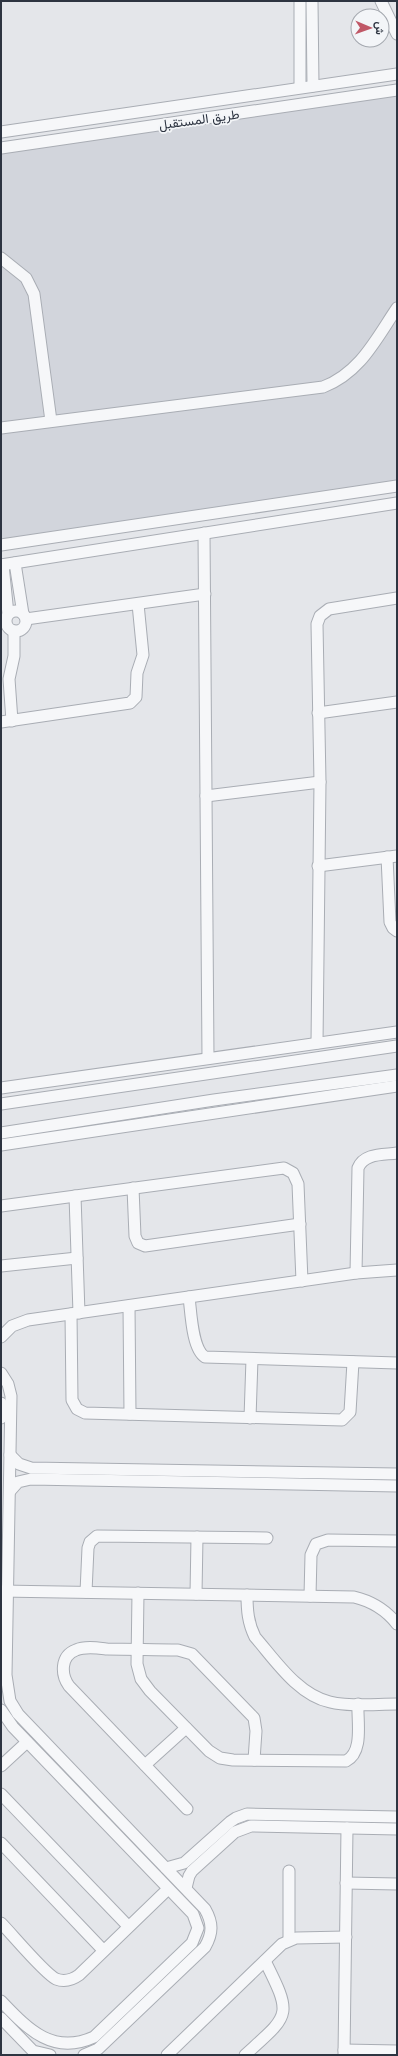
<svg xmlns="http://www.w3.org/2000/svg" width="398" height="2056" font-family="Quicksand,Vazirmatn,sans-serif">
  <rect width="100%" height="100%" fill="#e4e6ea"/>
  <!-- built -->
  <polygon fill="#d2d5dc" points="397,84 397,481 1,541 1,142"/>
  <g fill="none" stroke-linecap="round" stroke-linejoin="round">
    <defs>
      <g id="minor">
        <polyline points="312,1 313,86"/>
        <polyline points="381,1 397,34"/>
        <polyline points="300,87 300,1"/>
        <polyline points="1,132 397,74"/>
        <polyline points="1,148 397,90"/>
        <polyline points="1,258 26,278 34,294 51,421"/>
        <path d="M1 428 323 387C360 373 376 339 397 308"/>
        <polyline points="204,533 208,1058"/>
        <polyline points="1,545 397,486"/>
        <polyline points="15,563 23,614"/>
        <polyline points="1,565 397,503"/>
        <polyline points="3,565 8,614"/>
        <circle cx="16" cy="621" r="10"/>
        <polyline points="26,619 205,594"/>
        <polyline points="318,713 397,702"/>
        <polyline points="12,721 9,679 14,656 14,631"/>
        <polyline points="1,722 130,703 136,697 137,673 143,655 138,604"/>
        <polyline points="206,796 320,782"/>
        <polyline points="387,857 390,922 393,928 397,931"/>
        <polyline points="318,866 397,856"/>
        <polyline points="317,1043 320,782 317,624 320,616 329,609 397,598"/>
        <polyline points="1,1088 397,1032"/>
        <polyline points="1,1104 397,1046"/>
        <polyline points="1,1133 214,1100 397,1075"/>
        <polyline points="1,1145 397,1086"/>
        <polyline points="133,1188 135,1236 138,1243 145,1246 300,1224"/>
        <polyline points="75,1196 79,1313"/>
        <polyline points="1,1206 284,1168 293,1173 298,1184 302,1281"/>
        <polyline points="1,1266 77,1258"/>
        <path d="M356 1273 358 1168C364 1153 383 1155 397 1153"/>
        <path d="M189 1297C191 1312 192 1349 205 1357L397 1363"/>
        <polyline points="129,1306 130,1414"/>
        <polyline points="71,1314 72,1400 77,1409 85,1413 342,1420 350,1412 353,1362"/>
        <polyline points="1,1337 12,1326 28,1320 356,1273 397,1270"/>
        <path d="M1 1373 8 1384 11 1396 6 1675 10 1701 18 1714 205 1909C213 1923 213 1933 205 1947L98 2049 84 2055"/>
        <polyline points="1,1403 1,1418"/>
        <polyline points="250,1418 252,1359"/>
        <polyline points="10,1455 19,1464 31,1468 397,1474"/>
        <polyline points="10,1491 18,1482 31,1479 397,1486"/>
        <path d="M1 1591 354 1597C371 1601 386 1610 397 1624"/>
        <polyline points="86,1592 88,1548 90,1542 97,1536 267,1538"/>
        <path d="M138 1593 137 1664 141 1679 150 1691 209 1751 220 1758 233 1760 346 1761C364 1752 357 1721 358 1704"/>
        <polyline points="196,1594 197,1537"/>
        <path d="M247 1595C247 1610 248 1623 255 1637 275 1660 298 1695 330 1702 351 1707 375 1704 397 1704"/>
        <polyline points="310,1596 311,1555 316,1544 328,1540 397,1541"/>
        <path d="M1 1710 13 1727 193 1914 198 1928 192 1943 94 2037C52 2056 27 2028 1 2001"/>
        <polyline points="145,1765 186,1728"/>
        <polyline points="1,1766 27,1742"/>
        <polyline points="1,1794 128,1926"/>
        <path d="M187 1809 69 1686C61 1675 60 1656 76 1650 85 1646 98 1648 107 1649 131 1649 155 1650 178 1650L192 1654 254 1718 256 1731 254 1760"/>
        <polyline points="1,1843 103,1950"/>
        <polyline points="166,1868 184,1863 230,1822 236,1818 247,1814 397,1817"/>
        <polyline points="346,1883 397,1884"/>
        <polyline points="186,1888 189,1876 192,1871 235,1832 251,1826 397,1829"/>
        <path d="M1 1923C12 1934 44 1973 56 1979 64 1982 72 1980 79 1975L168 1889"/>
        <polyline points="289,1940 289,1871"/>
        <polyline points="1,2018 33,2051 50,2055"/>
        <polyline points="344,2050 397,2051"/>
        <polyline points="167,2055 282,1944 296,1938 346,1937"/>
        <path d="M245 2055C290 2014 293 2017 265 1961"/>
        <polyline points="344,2055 347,1828"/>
      </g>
    </defs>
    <!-- minor casing -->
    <use href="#minor" stroke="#a9adb4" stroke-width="13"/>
    <!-- minor -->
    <use href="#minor" stroke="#f6f7f9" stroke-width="11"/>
  </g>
  <g text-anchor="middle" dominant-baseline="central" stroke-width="3.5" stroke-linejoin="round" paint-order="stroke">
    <!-- street labels -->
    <g font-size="13" fill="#2d3441" stroke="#f3f5f8">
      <text transform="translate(199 119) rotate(-8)">طريق المستقبل</text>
    </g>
  </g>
  <!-- border -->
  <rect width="398" height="2056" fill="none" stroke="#2d3441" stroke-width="4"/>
  <!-- north arrow -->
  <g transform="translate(370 28) rotate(92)"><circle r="19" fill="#f3f5f8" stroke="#a4a8af"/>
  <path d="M0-3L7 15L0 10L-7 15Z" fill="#c05867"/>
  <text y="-6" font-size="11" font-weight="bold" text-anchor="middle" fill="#2d3441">ش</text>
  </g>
</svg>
